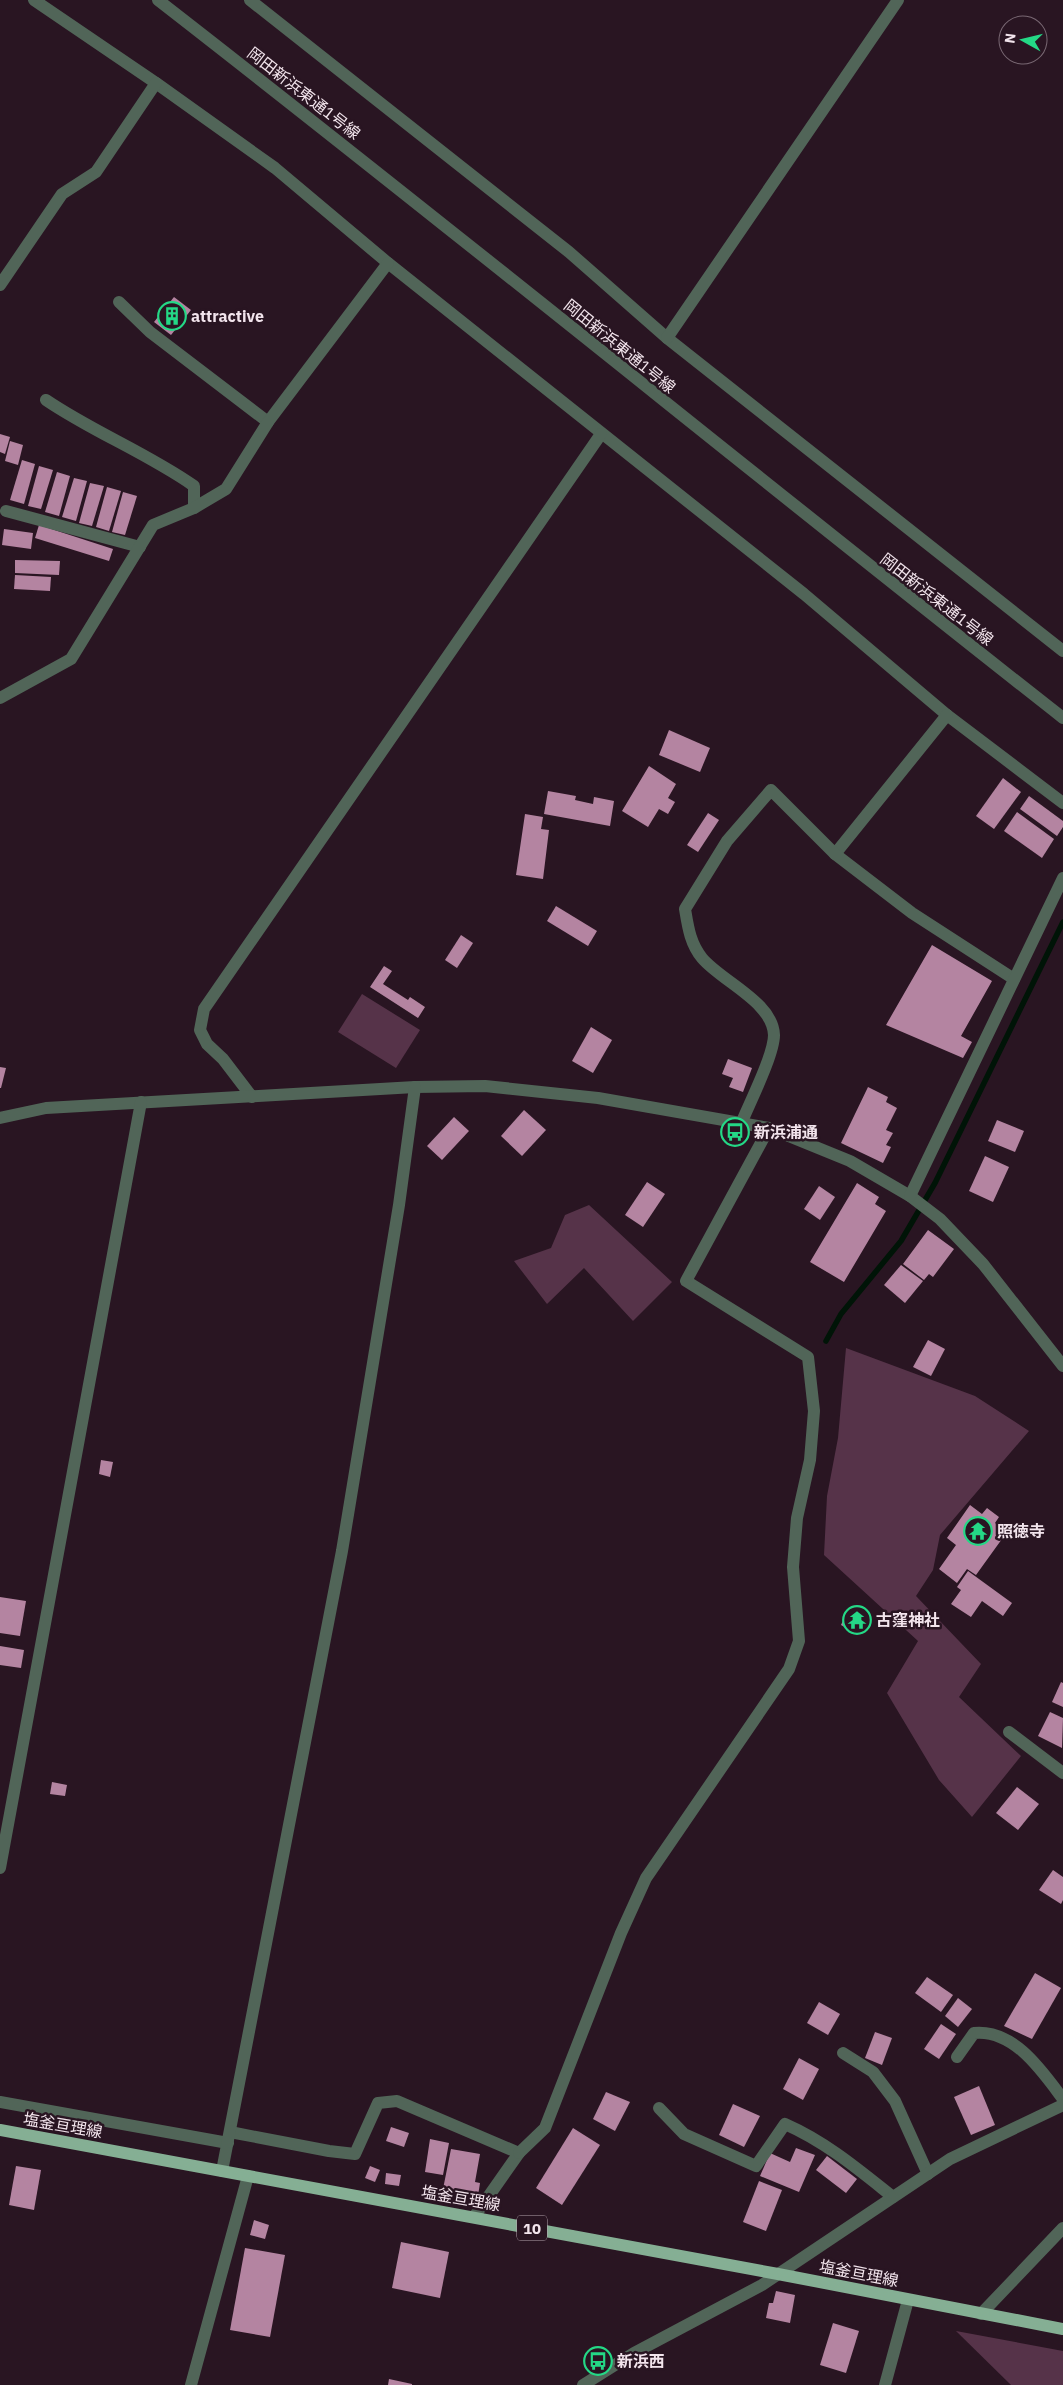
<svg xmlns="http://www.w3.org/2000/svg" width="1063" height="2385" font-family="'IBM Plex Sans','Noto Sans JP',sans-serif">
  <rect width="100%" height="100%" fill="#291522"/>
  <!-- green -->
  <g fill="#563349">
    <polygon points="362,994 420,1030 396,1068 338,1032"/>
    <polygon points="589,1205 672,1282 633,1321 584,1268 547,1304 514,1261 551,1248 565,1215"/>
    <polygon points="846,1348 975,1396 1029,1431 940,1535 933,1570 916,1596 981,1664 959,1697 1021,1756 972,1817 939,1780 887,1693 918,1641 824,1555 827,1496 838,1438"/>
    <polygon points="956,2331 1063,2351 1063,2385 1011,2385"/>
  </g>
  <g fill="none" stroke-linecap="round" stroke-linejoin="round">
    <!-- stream -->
    <polyline stroke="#001407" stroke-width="5.5" points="826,1341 841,1314 901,1241 935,1183 1063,922"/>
  </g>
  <!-- building -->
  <g fill="#b484a1">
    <polygon points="174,297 191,310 171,335 154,322"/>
    <polygon points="0,434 10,437 5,454 0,452"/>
    <polygon points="10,441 23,445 18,465 5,461"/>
    <polygon points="22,460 35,464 24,504 10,500"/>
    <polygon points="39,466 53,470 41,509 28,506"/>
    <polygon points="57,472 70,476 59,516 45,512"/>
    <polygon points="74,478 87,481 76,521 62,517"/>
    <polygon points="90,483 104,486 92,526 79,523"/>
    <polygon points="107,487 121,491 109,531 96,527"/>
    <polygon points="123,492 137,496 125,535 112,532"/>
    <polygon points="39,525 113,549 109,561 35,538"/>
    <polygon points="4,529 33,533 31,549 2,545"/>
    <polygon points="15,560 60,561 59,575 15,573"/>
    <polygon points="15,575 51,577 50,591 14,589"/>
    <polygon points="669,730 710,748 700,772 659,755"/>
    <polygon points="649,766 676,784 668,798 675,802 668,814 659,809 648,827 622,811"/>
    <polygon points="1003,778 1021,792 994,829 976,816"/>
    <polygon points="548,791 576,796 575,800 593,804 594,797 614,801 610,826 544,814"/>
    <polygon points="1029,796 1063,821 1063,827 1057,836 1020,809"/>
    <polygon points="1017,812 1054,839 1042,858 1004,831"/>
    <polygon points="708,813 719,820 698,852 687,845"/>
    <polygon points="525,814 543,817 541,829 549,830 543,879 516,875"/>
    <polygon points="556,906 597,931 588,946 547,921"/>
    <polygon points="461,935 473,943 457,968 445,960"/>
    <polygon points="932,945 992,981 961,1036 972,1042 963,1058 886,1025"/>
    <polygon points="384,966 392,971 383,984 408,1000 410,997 425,1007 418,1018 370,987"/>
    <polygon points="591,1027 612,1040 593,1073 572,1061"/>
    <polygon points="728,1059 752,1068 743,1092 729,1087 733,1078 722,1074"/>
    <polygon points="0,1067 6,1068 1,1088 0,1088"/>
    <polygon points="868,1087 888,1097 886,1102 897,1108 886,1130 893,1133 886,1145 891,1147 883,1163 841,1143"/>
    <polygon points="524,1110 546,1130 522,1156 501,1136"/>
    <polygon points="454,1117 469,1131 442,1160 427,1146"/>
    <polygon points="997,1120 1024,1131 1015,1152 988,1141"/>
    <polygon points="985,1156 1009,1167 993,1202 969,1191"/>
    <polygon points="647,1182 665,1194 643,1227 625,1215"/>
    <polygon points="857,1183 879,1197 875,1204 886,1211 844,1282 810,1262"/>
    <polygon points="819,1186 835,1197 820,1220 804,1209"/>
    <polygon points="928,1230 954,1249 933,1277 929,1274 924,1280 903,1264"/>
    <polygon points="901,1265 923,1281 905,1303 884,1285"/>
    <polygon points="928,1340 945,1349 931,1376 913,1367"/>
    <polygon points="101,1460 113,1462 110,1477 99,1474"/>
    <polygon points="970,1505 982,1514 987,1508 999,1517 995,1523 1007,1532 976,1575 967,1569 957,1583 939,1569 956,1545 947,1538"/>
    <polygon points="968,1571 1012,1603 1003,1616 982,1601 971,1617 951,1604 961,1590 957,1587"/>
    <polygon points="0,1597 26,1601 20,1636 0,1633"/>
    <polygon points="846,1614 858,1619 852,1631 841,1625"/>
    <polygon points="0,1646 24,1650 21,1668 0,1665"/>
    <polygon points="1061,1682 1063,1683 1063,1707 1052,1702"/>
    <polygon points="1050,1712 1063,1718 1062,1748 1038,1736"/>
    <polygon points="52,1782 67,1785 65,1796 50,1794"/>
    <polygon points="1017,1787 1039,1804 1018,1830 996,1813"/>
    <polygon points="1053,1870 1063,1877 1063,1900 1061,1904 1039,1890"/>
    <polygon points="1035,1973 1061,1988 1032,2039 1004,2026"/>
    <polygon points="927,1977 953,1995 941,2012 915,1993"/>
    <polygon points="958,1998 972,2009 958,2027 945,2016"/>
    <polygon points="819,2002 840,2014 828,2035 807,2023"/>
    <polygon points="941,2024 956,2034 939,2059 924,2049"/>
    <polygon points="875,2032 892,2038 882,2065 865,2058"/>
    <polygon points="799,2058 819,2069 803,2100 783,2089"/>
    <polygon points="979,2086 995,2125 971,2135 954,2097"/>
    <polygon points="606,2092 630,2102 615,2131 593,2119"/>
    <polygon points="733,2104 760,2116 744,2147 719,2135"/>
    <polygon points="391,2127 409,2133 404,2147 386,2141"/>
    <polygon points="573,2128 600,2145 562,2205 536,2188"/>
    <polygon points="430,2139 449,2143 443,2175 425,2172"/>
    <polygon points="796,2148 815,2155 799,2192 760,2176 770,2153 790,2162"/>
    <polygon points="451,2149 480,2154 475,2182 480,2183 478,2196 443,2189"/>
    <polygon points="827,2156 857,2179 846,2193 816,2170"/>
    <polygon points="16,2166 41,2170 34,2210 9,2205"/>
    <polygon points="370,2166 380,2170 375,2182 365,2178"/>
    <polygon points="386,2173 401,2175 399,2186 385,2184"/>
    <polygon points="759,2181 782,2190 766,2231 743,2222"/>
    <polygon points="254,2220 269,2225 265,2239 250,2235"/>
    <polygon points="401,2242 449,2252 440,2298 392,2288"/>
    <polygon points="245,2248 285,2255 270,2337 230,2330"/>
    <polygon points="776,2291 795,2295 790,2323 766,2318 769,2303 773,2303"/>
    <polygon points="833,2323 859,2331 846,2373 820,2365"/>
    <polygon points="389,2379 412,2384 412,2385 388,2385"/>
  </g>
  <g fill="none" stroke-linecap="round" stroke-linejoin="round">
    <!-- minor -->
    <g stroke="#516558" stroke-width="12">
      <polyline points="34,0 156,83 275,168 388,263 804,594 947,715 1063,803"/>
      <path d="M158 0C462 236 760 480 1063 718"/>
      <polyline points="250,0 569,252 667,338 1063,651"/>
      <polyline points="0,285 62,194 96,172 156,83"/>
      <polyline points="119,302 150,332 268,422"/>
      <polyline points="667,338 898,0"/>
      <path d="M46 400C93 432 147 453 194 486V508"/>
      <polyline points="6,511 140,547"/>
      <polyline points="0,698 71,659 153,525 194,508 226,489 268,422 388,263"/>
      <polyline points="835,854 947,715"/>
      <polyline points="252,1097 223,1059 207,1044 200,1030 204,1009 601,434"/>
      <polyline points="0,1118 46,1108 415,1087 485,1086 598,1098 769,1128 850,1161 910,1196 940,1219 983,1264 1063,1366"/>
      <path d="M741 1124C749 1104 774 1055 774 1035 773 1002 721 981 702 958 690 943 688 927 685 909L727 841 771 790 835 854 912 913 1014 979"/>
      <polyline points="910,1196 1063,878"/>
      <polyline points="1009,1732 1063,1773"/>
      <polyline points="0,1868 141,1102"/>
      <polyline points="843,2053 873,2072 895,2101 928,2174"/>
      <path d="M957 2057 974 2033C1014 2029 1042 2071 1063 2099"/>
      <polyline points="0,2102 228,2143"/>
      <path d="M659 2108 684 2134 756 2166 785 2124C826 2142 859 2170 893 2197"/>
      <polyline points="230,2132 329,2151 355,2154 378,2103 397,2101 519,2153 474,2217"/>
      <polyline points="519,2153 545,2128 621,1933 646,1878 789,1669 799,1641 793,1567 797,1518 810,1460 814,1411 808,1357 686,1281 769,1128"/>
      <polyline points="222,2171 342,1551 399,1205 415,1087"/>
      <polyline points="981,2314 1063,2228"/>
      <polyline points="191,2385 248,2176"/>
      <polyline points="583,2385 634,2353 762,2285 950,2159 1063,2105"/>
      <polyline points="885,2385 908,2300"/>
    </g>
    <!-- major -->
    <polyline stroke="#85af94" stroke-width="12" points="0,2130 778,2274 1063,2329"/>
  </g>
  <!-- icons -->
  <defs>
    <symbol id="building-ring" viewBox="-11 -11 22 22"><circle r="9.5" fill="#291522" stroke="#24d886" stroke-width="1.5"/><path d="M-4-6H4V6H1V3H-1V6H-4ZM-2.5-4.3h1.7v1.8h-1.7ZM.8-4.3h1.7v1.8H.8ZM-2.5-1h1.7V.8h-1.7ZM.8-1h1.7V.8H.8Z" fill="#24d886"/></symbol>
    <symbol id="bus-ring" viewBox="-11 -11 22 22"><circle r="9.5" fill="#291522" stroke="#24d886" stroke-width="1.5"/><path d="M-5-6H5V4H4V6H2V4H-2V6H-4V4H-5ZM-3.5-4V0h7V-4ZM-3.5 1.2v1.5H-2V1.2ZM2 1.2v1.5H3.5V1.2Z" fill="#24d886"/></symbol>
    <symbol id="temple-ring" viewBox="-11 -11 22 22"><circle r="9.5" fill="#291522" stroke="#24d886" stroke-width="1.5"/><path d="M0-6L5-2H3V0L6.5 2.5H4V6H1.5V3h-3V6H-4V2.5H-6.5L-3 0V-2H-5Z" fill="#24d886"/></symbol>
  </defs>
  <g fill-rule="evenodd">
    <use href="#building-ring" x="156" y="300" width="32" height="32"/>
    <use href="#bus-ring" x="719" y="1116" width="32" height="32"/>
    <use href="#temple-ring" x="962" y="1515" width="32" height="32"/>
    <use href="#temple-ring" x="841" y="1604" width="32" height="32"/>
    <use href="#bus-ring" x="582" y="2345" width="32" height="32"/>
  </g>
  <g text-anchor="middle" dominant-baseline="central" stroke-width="5" stroke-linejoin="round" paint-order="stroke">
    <!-- shield labels -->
    <rect fill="#291522" stroke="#b6a6af" stroke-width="1" x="517" y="2215.5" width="30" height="25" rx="4"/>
    <g font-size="15" font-weight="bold" fill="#f2e4ec">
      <text x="532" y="2228">10</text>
    </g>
    <!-- street labels -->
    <g font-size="16" fill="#f2e4ec" stroke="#291522">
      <text transform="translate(304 93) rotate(38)">岡田新浜東通1号線</text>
      <text transform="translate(620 346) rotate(39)">岡田新浜東通1号線</text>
      <text transform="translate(937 599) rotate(38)">岡田新浜東通1号線</text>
      <text transform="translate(63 2125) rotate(10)">塩釜亘理線</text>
      <text transform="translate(461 2198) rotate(10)">塩釜亘理線</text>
      <text transform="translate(859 2273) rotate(11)">塩釜亘理線</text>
    </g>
    <!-- poi labels -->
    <g font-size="16" font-weight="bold" fill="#f2e4ec" stroke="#291522" text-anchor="start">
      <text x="191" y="316">attractive</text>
      <text x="754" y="1132">新浜浦通</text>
      <text x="997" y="1531">照徳寺</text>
      <text x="876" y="1620">古窪神社</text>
      <text x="617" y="2361">新浜西</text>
    </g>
  </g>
  <!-- north arrow -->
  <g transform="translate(1023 40) rotate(278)"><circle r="24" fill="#291522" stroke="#796873"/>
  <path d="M0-4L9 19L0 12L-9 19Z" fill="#24d886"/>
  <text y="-8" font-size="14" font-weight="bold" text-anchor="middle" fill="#f2e4ec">N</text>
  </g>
</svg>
